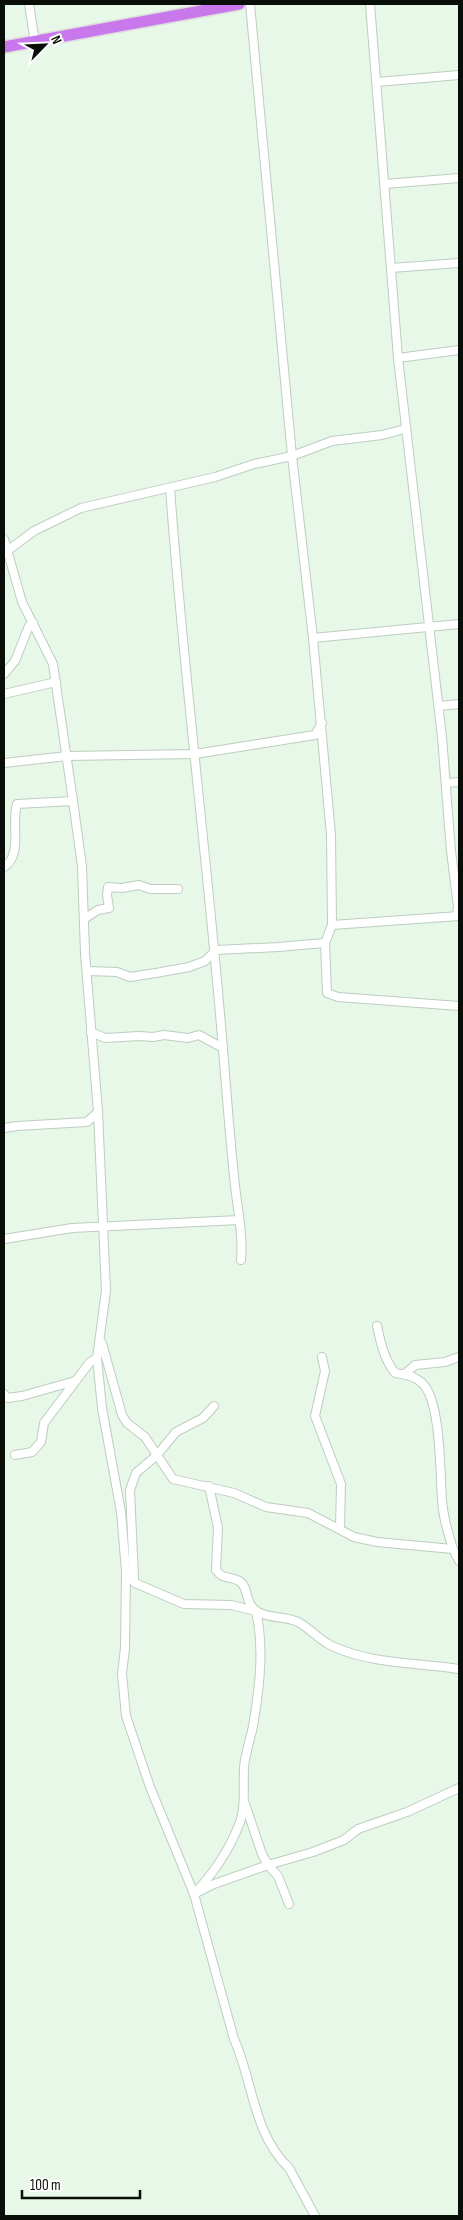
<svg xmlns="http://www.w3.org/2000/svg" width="463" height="2220" font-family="'Sofia Sans Condensed',sans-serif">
  <rect width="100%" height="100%" fill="#e7f8e9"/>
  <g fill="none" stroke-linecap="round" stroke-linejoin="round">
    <defs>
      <g id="minor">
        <polyline points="29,4 35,42"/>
        <polyline points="250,4 292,456 313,638 459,624"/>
        <polyline points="370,4 398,358 442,737 451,851 458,906 457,916"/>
        <polyline points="377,82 459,75"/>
        <polyline points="385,184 459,178"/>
        <polyline points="391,268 459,263"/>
        <polyline points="398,358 459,350"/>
        <path d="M170 488C184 683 210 878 225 1074 228 1111 231 1149 235 1186 238 1211 243 1235 241 1260"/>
        <path d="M4 539 22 602 53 664 73 801 17 804C11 823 23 855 4 867"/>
        <polyline points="7,551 34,531 81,508 215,477 254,464 292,456 332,441 382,435 405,429"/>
        <polyline points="313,638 331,835 332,925 325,943 327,993 338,997 459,1006"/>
        <polyline points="4,674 15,661 29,626 33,623"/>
        <polyline points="4,694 56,682"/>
        <polyline points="439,706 459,704"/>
        <polyline points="4,763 67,756 195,754 315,735 322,723"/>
        <polyline points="446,783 459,782"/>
        <path d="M73 801 82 866 85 953 98 1112 106 1291 97 1358 102 1408 121 1512 126 1571 125 1648 122 1674 126 1716 150 1787 194 1894 234 2039C253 2081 253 2134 289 2168L315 2216"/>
        <polyline points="84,919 98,910 109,908 107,895 108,887 122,888 139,885 150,889 178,889"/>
        <polyline points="332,925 459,916"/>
        <polyline points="88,971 117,972 130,977 156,973 189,967 205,961 216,950 278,947 325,943"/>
        <polyline points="91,1032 105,1038 139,1036 153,1037 164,1035 188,1038 199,1035 223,1048"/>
        <polyline points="4,1128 17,1126 87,1122 98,1112"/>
        <polyline points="4,1239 72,1228 239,1220"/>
        <path d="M377 1326C381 1344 384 1359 395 1373 404 1374 417 1377 423 1384 441 1402 440 1474 442 1500 443 1517 448 1533 453 1549"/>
        <polyline points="102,1343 122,1415 127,1423 145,1437 173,1479 234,1493 266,1507 308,1513 354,1537 377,1542 453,1549 459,1561"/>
        <polyline points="322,1357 325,1371 315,1416 341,1484 340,1529"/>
        <polyline points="405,1374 415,1365 445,1362 459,1357"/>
        <polyline points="4,1394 8,1398 22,1396 75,1381"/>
        <polyline points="15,1455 32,1452 41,1442 44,1423 90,1362 97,1358"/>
        <path d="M209 1486 218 1528 216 1570C223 1580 231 1576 239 1581 250 1587 243 1603 258 1612 271 1619 286 1616 298 1622 311 1629 319 1640 332 1646 374 1665 416 1662 459 1669"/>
        <path d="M126 1571 135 1583 184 1604 231 1605 256 1611C264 1646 260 1684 254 1720 252 1736 245 1752 244 1768 243 1787 246 1807 239 1825 229 1850 213 1874 194 1894L214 1884 268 1865 313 1852 344 1840 358 1829 407 1812 459 1788"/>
        <polyline points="134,1578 130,1490 136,1473 157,1455 176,1432 203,1418 214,1406"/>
        <polyline points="245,1804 262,1854 268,1865 278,1876 289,1904"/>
      </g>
      <polyline id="highway" points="4,47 239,4"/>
    </defs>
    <!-- minor casing -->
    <use href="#minor" stroke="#bdcdbf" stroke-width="10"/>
    <!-- highway casing -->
    <use href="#highway" stroke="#ddd" stroke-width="14"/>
    <!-- minor -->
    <use href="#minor" stroke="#fff" stroke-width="8"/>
    <!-- highway -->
    <use href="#highway" stroke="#c978eb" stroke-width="11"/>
  </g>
  <!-- border -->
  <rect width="463" height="2220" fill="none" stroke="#090e09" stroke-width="10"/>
  <!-- north arrow -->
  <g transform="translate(45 45) rotate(66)" stroke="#ffffff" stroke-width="4" paint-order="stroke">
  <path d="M0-4L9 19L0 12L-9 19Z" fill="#090e09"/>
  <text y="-8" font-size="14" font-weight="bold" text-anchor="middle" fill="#090e09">N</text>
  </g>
  <!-- scale -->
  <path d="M22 2190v8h118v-8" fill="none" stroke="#090e09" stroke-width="2.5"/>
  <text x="30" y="2190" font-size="15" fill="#090e09" stroke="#ffffff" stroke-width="4" paint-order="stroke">100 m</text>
</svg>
